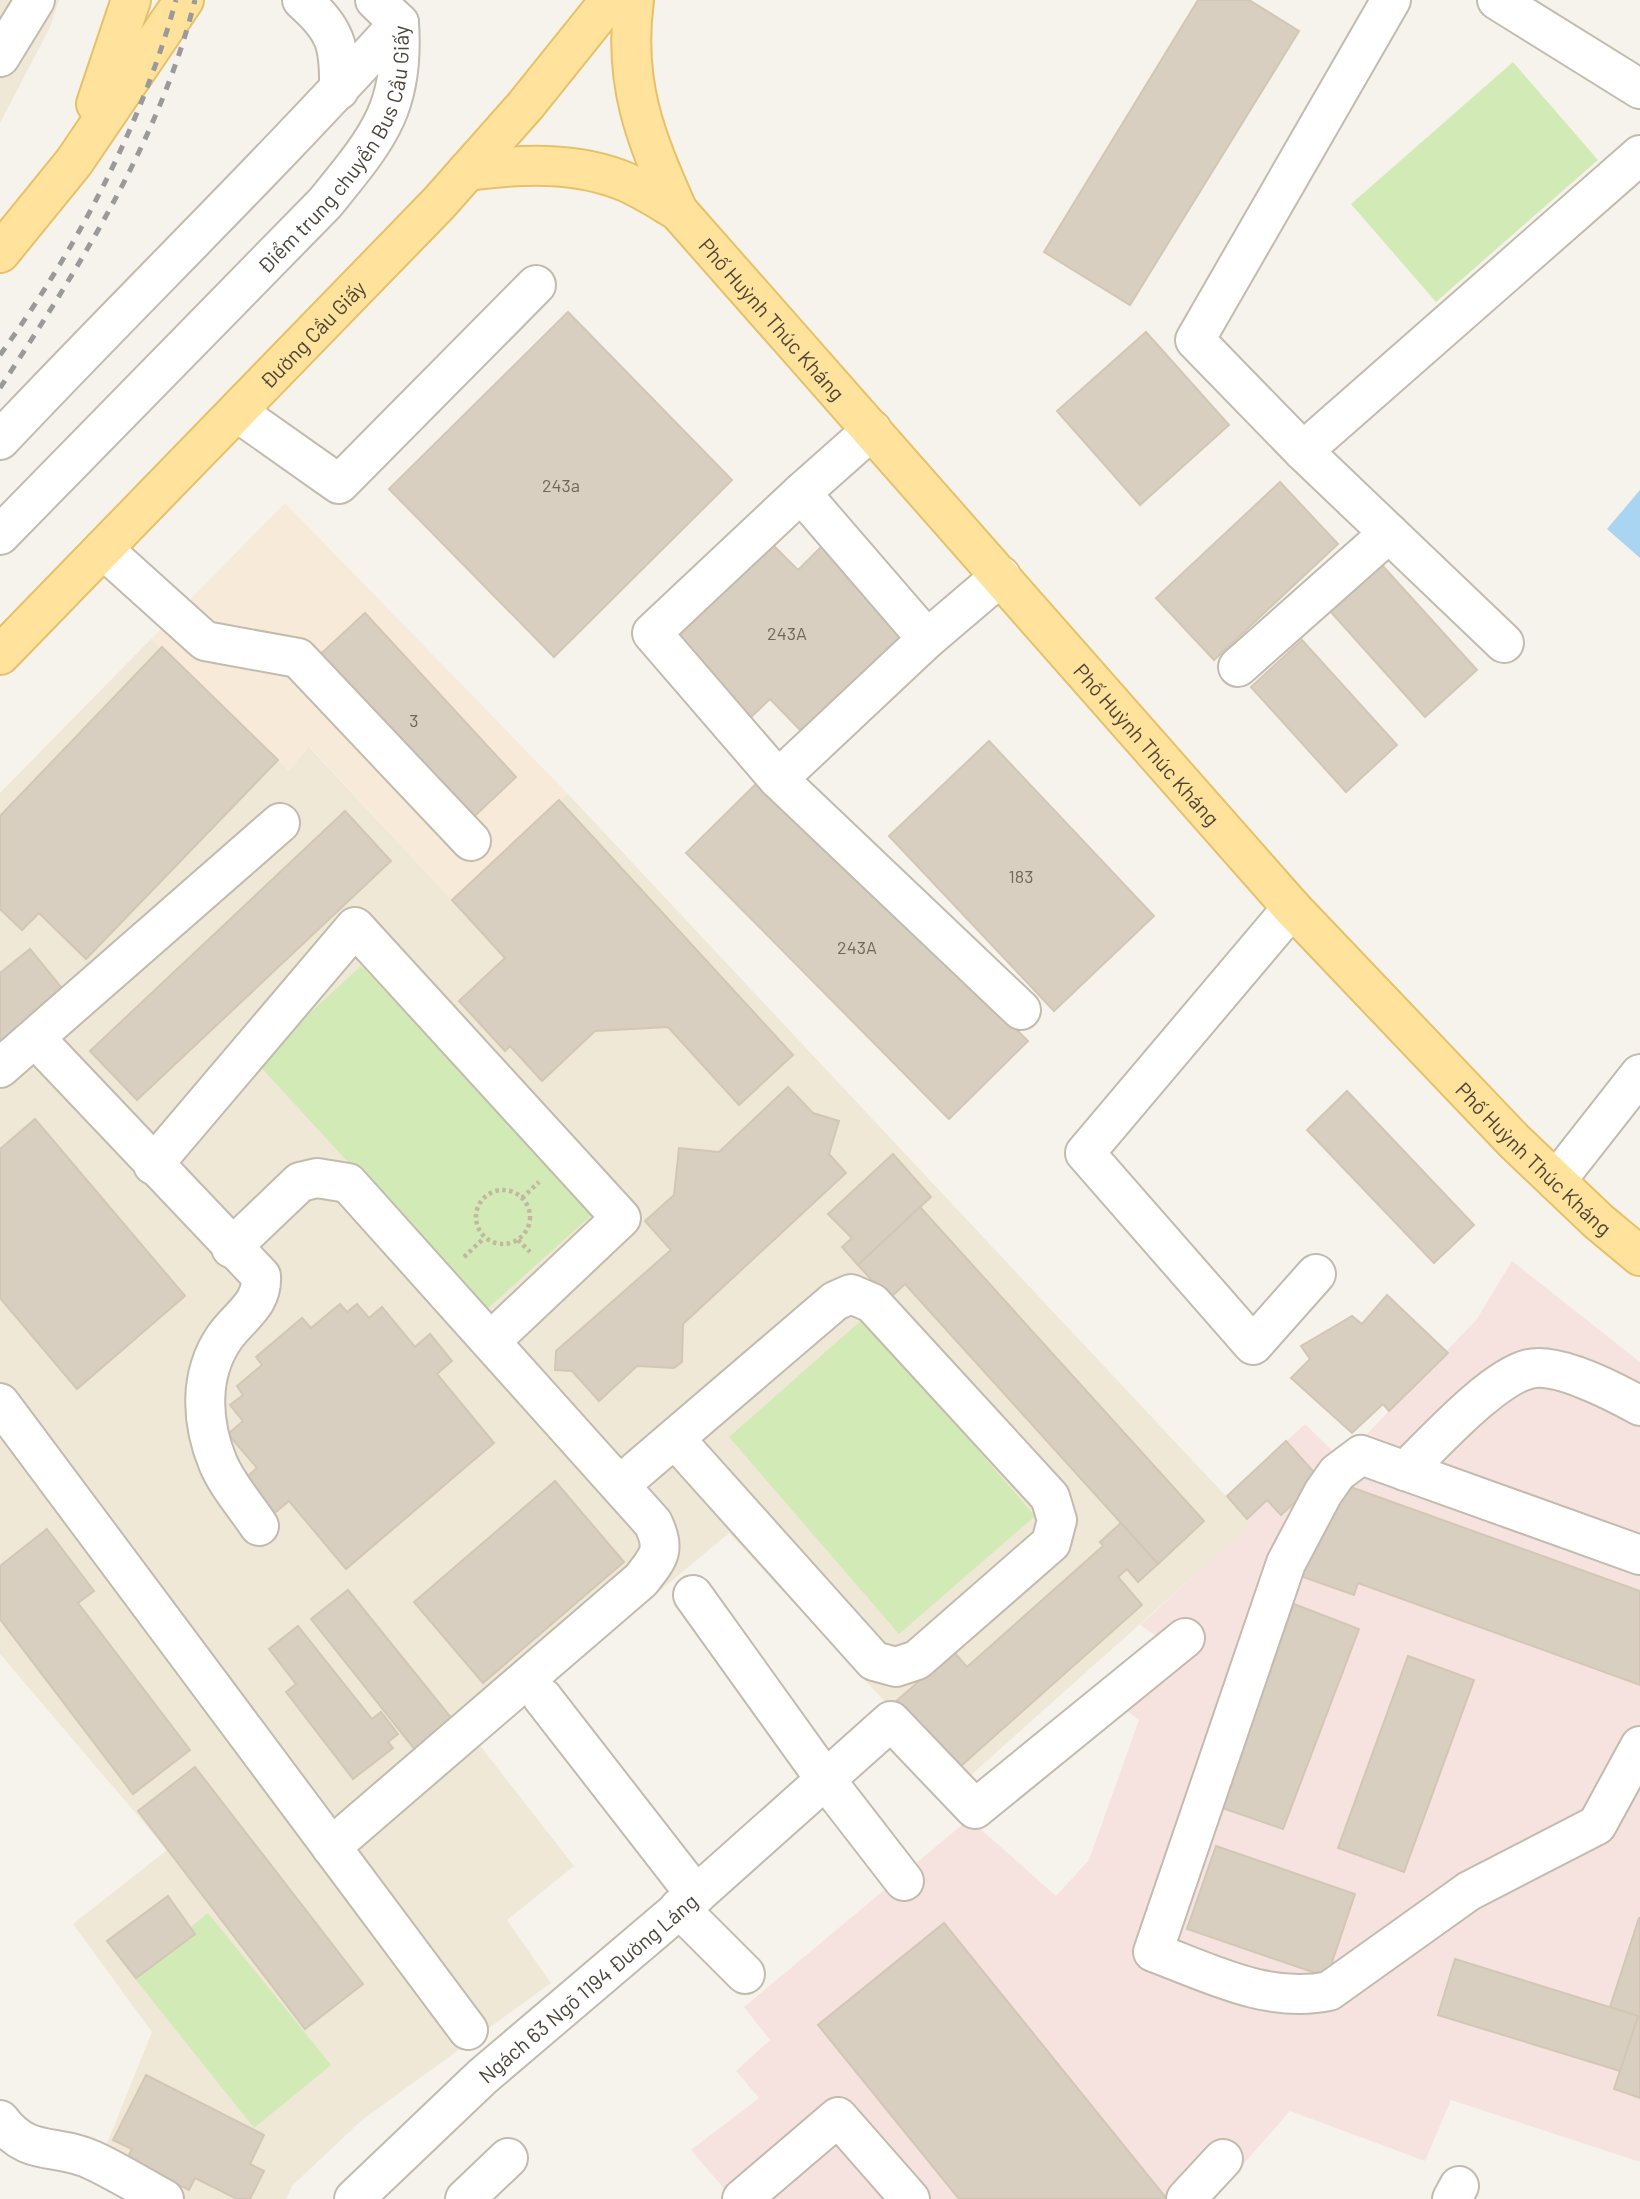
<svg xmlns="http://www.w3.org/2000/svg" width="1640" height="2199" font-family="Barlow,sans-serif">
  <rect width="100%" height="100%" fill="#f6f3ec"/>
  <!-- commercial -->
  <polygon fill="#f7ead8" points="285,503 568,794 452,900 310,747 289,771 151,639"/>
  <!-- education -->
  <g fill="#efe8d6">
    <polygon points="0,0 59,0 50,27 0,123"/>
    <polygon points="151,639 289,771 309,747 452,900 568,794 1252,1524 961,1784 729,1533 478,1743 574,1866 507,1920 551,1983 362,2120 292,2186 286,2199 182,2199 101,2158 152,2032 73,1924 167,1850 0,1654 0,793"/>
  </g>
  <!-- medical -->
  <polygon fill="#f6e3e0" points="1512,1261 1640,1362 1640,2162 1451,2100 1425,2161 1290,2111 1213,2199 733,2199 691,2150 759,2098 736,2071 770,2040 744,2007 969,1819 1056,1896 1089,1860 1139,1720 1126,1710 1167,1643 1140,1625 1251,1524 1227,1496 1305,1424 1342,1460 1477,1319"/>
  <!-- green -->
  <g fill="#d2eab5">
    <polygon points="1513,62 1598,160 1436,302 1351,204"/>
    <polygon points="361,966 595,1212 485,1311 256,1062"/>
    <polygon points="864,1318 1035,1516 899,1634 729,1437"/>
    <polygon points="208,1913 331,2065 254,2128 132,1975"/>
  </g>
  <!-- water -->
  <polygon fill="#a9d4f2" points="1640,490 1640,558 1607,529"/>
  <!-- building -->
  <g fill="#d8cfc1" stroke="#d3c7b4" stroke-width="2">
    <polygon points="1198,0 1249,0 1299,31 1130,305 1044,252"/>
    <polygon points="568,312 732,480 554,657 389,489"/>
    <polygon points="1146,332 1229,425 1140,505 1057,411"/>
    <polygon points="1280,482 1338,544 1214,660 1156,598"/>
    <polygon points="765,537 798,570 826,542 911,630 804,734 770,699 746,722 663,636"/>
    <polygon points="1381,564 1477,670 1425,717 1330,611"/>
    <polygon points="365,613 516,777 463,827 312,662"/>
    <polygon points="1302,640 1397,745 1346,792 1251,687"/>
    <polygon points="162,647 278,760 86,959 39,913 22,930 0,909 0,816"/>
    <polygon points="989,741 1154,916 1054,1011 889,836"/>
    <polygon points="765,775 1028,1041 949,1119 686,853"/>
    <polygon points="559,800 793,1055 739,1105 668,1027 595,1031 542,1081 510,1046 505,1051 459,1001 505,958 452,900"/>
    <polygon points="345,811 391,861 137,1100 90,1051"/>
    <polygon points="30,949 66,993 0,1046 0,973"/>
    <polygon points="788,1087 813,1113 839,1121 829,1154 846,1173 683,1324 682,1362 674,1368 637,1366 599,1401 572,1371 555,1370 556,1351 671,1250 645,1221 674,1195 679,1148 719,1152"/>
    <polygon points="1347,1091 1474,1225 1434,1263 1307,1130"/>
    <polygon points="35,1119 185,1296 77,1389 0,1298 0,1149"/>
    <polygon points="893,1154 931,1197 858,1265 842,1247 852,1238 828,1214"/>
    <polygon points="920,1207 1204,1521 1158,1564 905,1284 889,1299 858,1265"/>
    <polygon points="1387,1295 1448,1353 1389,1411 1383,1404 1352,1433 1291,1378 1310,1359 1301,1346 1352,1316 1362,1324"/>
    <polygon points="340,1304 347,1312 357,1304 369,1318 382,1307 415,1347 430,1334 452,1361 437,1374 494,1443 346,1569 289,1501 271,1516 242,1481 257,1468 228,1434 243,1421 230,1405 243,1395 237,1386 262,1365 256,1357 302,1318 311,1328"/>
    <polygon points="1286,1441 1320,1479 1281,1515 1267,1500 1247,1519 1227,1496"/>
    <polygon points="555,1481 624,1562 483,1683 414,1602"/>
    <polygon points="1334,1481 1640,1591 1640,1685 1358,1583 1354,1595 1300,1576"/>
    <polygon points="1121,1523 1158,1564 1138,1582 1127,1569 1118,1577 1142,1605 953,1773 893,1704 953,1651 967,1667 1103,1546 1100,1542"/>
    <polygon points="47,1529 94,1591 78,1603 190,1750 133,1794 0,1619 0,1566"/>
    <polygon points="348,1590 453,1720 416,1751 311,1619"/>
    <polygon points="1294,1604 1359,1629 1283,1829 1219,1807"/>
    <polygon points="298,1626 372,1719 381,1712 398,1734 388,1742 393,1748 353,1779 286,1692 296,1684 269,1649"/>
    <polygon points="1408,1656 1474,1680 1404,1872 1338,1848"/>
    <polygon points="195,1767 363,1984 305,2029 138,1811"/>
    <polygon points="1216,1846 1355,1894 1327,1977 1187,1929"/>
    <polygon points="168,1896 195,1934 136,1978 107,1941"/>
    <polygon points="1639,1918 1640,1918 1640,2098 1614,2089 1638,2016 1610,2007"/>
    <polygon points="944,1923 1167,2199 959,2199 818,2025"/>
    <polygon points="1455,1959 1638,2016 1620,2071 1438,2015"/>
    <polygon points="146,2075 264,2135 250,2164 264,2171 250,2199 237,2199 195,2178 189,2190 127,2159 132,2149 113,2140"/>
  </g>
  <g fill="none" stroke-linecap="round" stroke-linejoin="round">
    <defs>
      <g id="minor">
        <path d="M302 0C336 30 340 45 339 90"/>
        <polyline points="375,0 399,23"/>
        <polyline points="1391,0 1195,340 1303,451 1640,155"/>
        <polyline points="1497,0 1640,89"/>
        <polyline points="0,57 35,0"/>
        <polyline points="237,412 339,484 536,285"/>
        <polyline points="872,430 801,493 927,639 1001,576"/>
        <path d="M0 440C132 300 270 166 399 23"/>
        <polyline points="1303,451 1504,643"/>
        <polyline points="801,493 652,633 778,779 927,639"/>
        <path id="s1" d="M0 535 325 203C376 140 405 109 399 23"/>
        <polyline points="103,549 205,641 298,658 471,841"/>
        <polyline points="1238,667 1389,533"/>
        <polyline points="778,779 1021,1010"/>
        <polyline points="1292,908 1085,1153 1253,1345 1316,1274"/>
        <path d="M36 1039 261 1276C263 1305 239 1316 224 1338 199 1375 201 1422 218 1463 227 1485 246 1506 259 1526"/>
        <polyline points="0,1068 280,823"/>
        <polyline points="153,1165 355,927 621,1218 492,1340"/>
        <polyline points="1556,1181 1640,1074"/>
        <path d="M231 1248 300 1182 317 1178 348 1183 653 1523C666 1550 659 1557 641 1580L331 1847"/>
        <polyline points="0,1403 468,2030"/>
        <path d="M1405 1471C1434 1443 1492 1378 1529 1369 1557 1362 1615 1392 1640 1406"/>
        <polyline points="620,1485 835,1301 851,1294 872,1303 1050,1497 1057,1520 1051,1543 917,1660 896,1667 874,1661 675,1439"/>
        <path d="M1640 1555 1361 1455 1337 1473 1323 1493 1286 1563 1153 1952C1210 1973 1268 2004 1329 1991L1469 1891 1597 1825 1640 1746"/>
        <polyline points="693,1595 825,1779 904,1881"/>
        <polyline points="542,1697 696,1895"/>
        <polyline points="679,1908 745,1974"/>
        <path d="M0 2120C28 2158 56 2143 92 2160 116 2171 140 2186 164 2199"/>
        <path id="s2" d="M354 2199 482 2077 696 1895 891 1721 975 1809 1185 1638"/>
        <polyline points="465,2199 508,2158"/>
        <polyline points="742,2199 838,2117 910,2199"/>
        <polyline points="1186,2199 1223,2159"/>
        <polyline points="1452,2199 1459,2186"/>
      </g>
      <g id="major">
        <path d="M634 0C623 83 645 137 678 211"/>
        <polyline points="96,104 131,0"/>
        <path id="s3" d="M467 171C520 164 576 161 626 182 644 190 661 201 678 211L1292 908 1514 1141 1598 1221 1640 1256"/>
        <polyline points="0,253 74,162 184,0"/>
        <path id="s4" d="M0 655 439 203 525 106 610 0"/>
      </g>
    </defs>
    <!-- minor casing -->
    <use href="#minor" stroke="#c2bbae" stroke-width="42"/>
    <!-- major casing -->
    <use href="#major" stroke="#e6c16a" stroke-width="42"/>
    <!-- path -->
    <g stroke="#c4b79f" stroke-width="4.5" stroke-dasharray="3.5 3.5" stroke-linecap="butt">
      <circle cx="503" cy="1217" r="27"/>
      <polyline points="522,1198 539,1182"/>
      <polyline points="518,1240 530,1252"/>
      <polyline points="464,1257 484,1238"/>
    </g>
    <!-- minor -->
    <use href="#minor" stroke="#fff" stroke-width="38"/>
    <!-- major -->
    <use href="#major" stroke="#ffe39c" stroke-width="38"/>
    <!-- rail -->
    <g stroke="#9a9a9a" stroke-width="5" stroke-dasharray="9 9" stroke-linecap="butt">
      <path d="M0 355C77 248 141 127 176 0"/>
      <path d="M0 388C78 269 160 140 195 0"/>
    </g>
  </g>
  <g text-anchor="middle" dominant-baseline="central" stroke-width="7" stroke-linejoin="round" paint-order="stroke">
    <!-- number labels -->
    <g font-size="18" fill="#6e675b">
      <text x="561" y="485">243a</text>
      <text x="787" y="633">243A</text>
      <text x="414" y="720">3</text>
      <text x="1021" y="876">183</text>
      <text x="857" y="947">243A</text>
    </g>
    <!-- street labels -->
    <g font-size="21" fill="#4b4439" stroke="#fff">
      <text stroke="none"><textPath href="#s1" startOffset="518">Điểm trung chuyển Bus Cầu Giấy</textPath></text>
      <text stroke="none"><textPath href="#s3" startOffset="364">Phố Huỳnh Thúc Kháng</textPath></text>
      <text stroke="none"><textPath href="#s4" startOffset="448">Đường Cầu Giấy</textPath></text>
      <text stroke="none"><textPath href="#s3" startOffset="931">Phố Huỳnh Thúc Kháng</textPath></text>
      <text stroke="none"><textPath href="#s3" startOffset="1498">Phố Huỳnh Thúc Kháng</textPath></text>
      <text stroke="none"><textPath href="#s2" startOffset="315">Ngách 63 Ngõ 1194 Đường Láng</textPath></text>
    </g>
  </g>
</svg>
